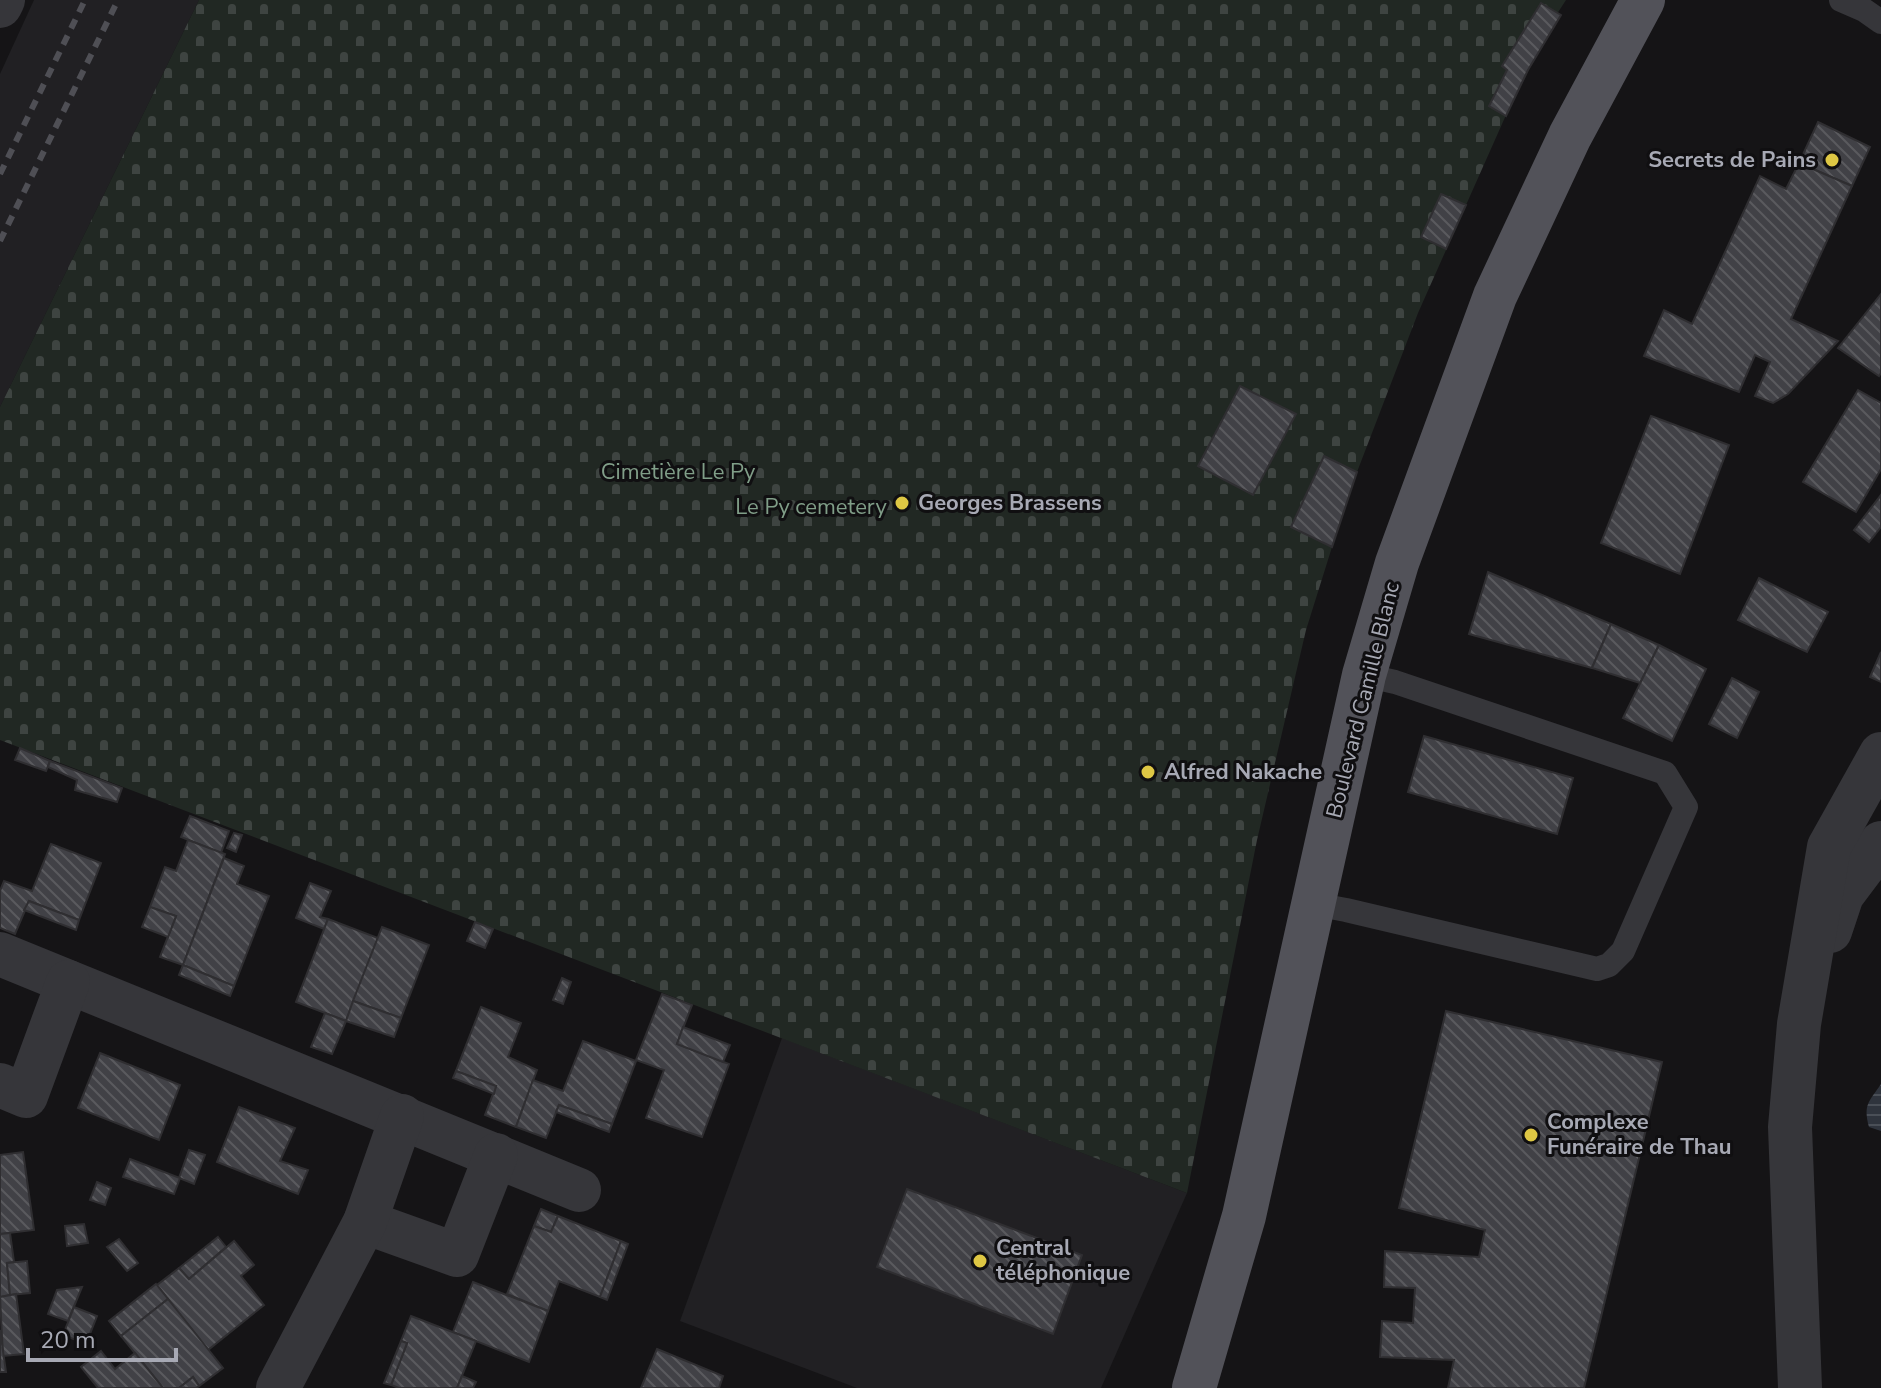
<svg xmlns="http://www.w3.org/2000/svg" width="1881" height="1388" font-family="'Nunito Sans',sans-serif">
  <defs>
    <pattern id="cemetery-stones" width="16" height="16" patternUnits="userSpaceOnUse" patternTransform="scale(2)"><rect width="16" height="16" fill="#212823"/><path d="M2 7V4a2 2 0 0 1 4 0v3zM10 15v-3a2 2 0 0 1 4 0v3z" fill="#3e4441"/></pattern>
    <pattern id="water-rules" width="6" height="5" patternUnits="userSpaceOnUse" patternTransform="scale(2)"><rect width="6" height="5" fill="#2f343d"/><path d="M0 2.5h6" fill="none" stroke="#4a4f57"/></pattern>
    <pattern id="building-back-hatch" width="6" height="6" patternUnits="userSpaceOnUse" patternTransform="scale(2)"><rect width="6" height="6" fill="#414146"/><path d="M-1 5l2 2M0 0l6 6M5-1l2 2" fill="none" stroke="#5a5a5e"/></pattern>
  </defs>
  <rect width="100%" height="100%" fill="#151416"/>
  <!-- built -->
  <g fill="#212023">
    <polygon points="34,0 199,0 0,407 0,74"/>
    <polygon points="782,1038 1187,1193 1101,1388 857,1388 680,1321"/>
  </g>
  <!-- cemetery -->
  <polygon fill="url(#cemetery-stones)" points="199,0 1566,0 1538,43 1418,313 1357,472 1332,547 1306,630 1257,840 1187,1193 0,740 0,407"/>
  <!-- water -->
  <path fill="url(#water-rules)" d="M1881 1084V1131L1869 1127C1863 1104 1869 1102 1881 1084Z"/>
  <!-- building -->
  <g fill="url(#building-back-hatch)" stroke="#2f2e31" stroke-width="2">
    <polygon points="1541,3 1561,15 1528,70 1506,116 1489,106 1507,70 1502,66"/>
    <polygon points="1818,122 1870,147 1852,186 1799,163"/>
    <polygon points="1799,163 1852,186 1791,319 1838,341 1788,394 1773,403 1755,396 1770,362 1755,355 1739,392 1644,356 1664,310 1692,324 1760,176 1786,189"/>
    <polygon points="1441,194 1466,205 1446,249 1421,237"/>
    <polygon points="1881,294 1881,373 1879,376 1838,348"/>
    <polygon points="1240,386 1296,414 1253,495 1198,466"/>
    <polygon points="1858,390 1881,403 1881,469 1856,512 1803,482"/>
    <polygon points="1651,416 1729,445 1680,574 1601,543"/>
    <polygon points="1324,456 1357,472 1332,547 1291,527"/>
    <polygon points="1881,495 1881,527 1869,542 1854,530"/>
    <polygon points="1488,572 1611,624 1592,668 1469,634"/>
    <polygon points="1759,578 1828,612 1807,652 1738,620"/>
    <polygon points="1611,624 1659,645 1640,683 1592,668"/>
    <polygon points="1659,645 1706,669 1672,741 1623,718"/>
    <polygon points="1881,652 1881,682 1870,677"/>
    <polygon points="1732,678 1759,692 1737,738 1709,724"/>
    <polygon points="1424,736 1573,778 1557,834 1408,792"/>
    <polygon points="20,748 50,761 46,771 15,760"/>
    <polygon points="50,761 122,788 117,802 75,790 77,780 48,767"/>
    <polygon points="190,816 229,831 221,853 181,837"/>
    <polygon points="234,833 242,835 236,852 227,848"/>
    <polygon points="188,840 225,854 183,965 160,957 176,916 150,907 165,867 176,871"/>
    <polygon points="51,844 101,863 79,920 29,901 15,934 0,928 0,891 4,881 32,891"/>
    <polygon points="224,858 244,866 237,884 269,896 234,986 183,965"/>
    <polygon points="310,883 331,891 320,917 328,919 324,929 296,918"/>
    <polygon points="29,901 79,920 76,930 24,910"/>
    <polygon points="150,907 176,916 168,937 142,927"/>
    <polygon points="328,919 378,938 346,1021 296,1002"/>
    <polygon points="475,922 493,929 485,948 467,941"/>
    <polygon points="382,927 429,945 401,1018 353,1001"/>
    <polygon points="183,965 234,986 230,996 179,975"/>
    <polygon points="562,978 571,982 563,1004 553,1000"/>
    <polygon points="662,994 692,1005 677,1044 729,1064 702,1137 646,1118 664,1070 636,1060"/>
    <polygon points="353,1001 401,1018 394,1037 346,1021"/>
    <polygon points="481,1007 521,1023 508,1057 537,1070 516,1127 485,1115 496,1086 456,1071"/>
    <polygon points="1446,1011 1662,1062 1584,1388 1448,1388 1454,1360 1380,1357 1382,1321 1413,1323 1415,1288 1384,1287 1385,1251 1479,1257 1485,1230 1399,1208"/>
    <polygon points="325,1013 346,1021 332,1054 311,1047"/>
    <polygon points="683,1027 730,1045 723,1062 677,1044"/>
    <polygon points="583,1041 636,1061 612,1124 559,1105 546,1138 516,1127 533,1080 563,1091"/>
    <polygon points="100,1053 180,1085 159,1140 78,1108"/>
    <polygon points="456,1071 496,1086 494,1094 453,1078"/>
    <polygon points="559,1105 612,1124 609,1132 556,1112"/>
    <polygon points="239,1107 295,1128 280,1161 308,1170 298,1194 217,1162"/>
    <polygon points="189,1150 205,1155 194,1184 179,1178"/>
    <polygon points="23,1152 34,1230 0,1234 0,1155"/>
    <polygon points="130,1159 180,1178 174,1194 123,1177"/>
    <polygon points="97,1182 111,1188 105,1205 90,1200"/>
    <polygon points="907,1189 1082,1255 1053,1334 877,1267"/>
    <polygon points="541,1209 558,1216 551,1232 534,1226"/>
    <polygon points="558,1216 621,1241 600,1297 559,1281 548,1311 507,1294 534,1226 551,1232"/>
    <polygon points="84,1224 88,1243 67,1246 65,1226"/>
    <polygon points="10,1233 14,1262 7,1263 10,1295 0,1297 0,1234"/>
    <polygon points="218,1237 226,1247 189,1279 179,1268"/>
    <polygon points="119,1239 138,1263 127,1271 107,1247"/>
    <polygon points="234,1241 254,1265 241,1276 264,1305 208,1350 157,1285 179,1268 189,1279"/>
    <polygon points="621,1241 628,1244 607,1300 600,1297"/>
    <polygon points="27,1261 30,1293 10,1295 7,1263"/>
    <polygon points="473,1282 548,1311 529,1362 453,1332"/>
    <polygon points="156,1284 168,1299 121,1336 109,1321"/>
    <polygon points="82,1287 68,1321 48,1314 57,1290"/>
    <polygon points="16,1294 24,1354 3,1356 0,1297"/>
    <polygon points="168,1299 223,1368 199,1386 193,1377 179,1388 163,1388 121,1336"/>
    <polygon points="74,1307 97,1316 86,1344 63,1335"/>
    <polygon points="411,1316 476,1341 457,1388 399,1388 391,1385 407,1343 401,1341"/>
    <polygon points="0,1330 6,1372 0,1372"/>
    <polygon points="401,1341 407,1343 391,1385 384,1383"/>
    <polygon points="657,1349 723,1376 719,1388 641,1388"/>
    <polygon points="101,1351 115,1369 135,1353 163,1388 98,1388 81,1367"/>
    <polygon points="462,1376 476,1382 473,1388 457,1388"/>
    <polygon points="193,1377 199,1386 196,1388 179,1388"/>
  </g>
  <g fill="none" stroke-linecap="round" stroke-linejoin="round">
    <!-- lane -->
    <g stroke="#36363a" stroke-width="24">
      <polyline points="1841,0 1864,10 1881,22"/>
      <polyline points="1314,904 1346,910 1597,969 1609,965 1623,951 1686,807 1665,773 1395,682 1364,675"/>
    </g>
    <!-- street -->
    <g stroke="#36363a" stroke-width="44">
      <polyline points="0,6 3,0"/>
      <polyline points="1830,931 1842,895 1881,843"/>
      <polyline points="0,954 579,1190"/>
      <polyline points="0,1085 26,1096 68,982"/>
      <polyline points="365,1222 457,1255 496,1155"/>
      <polyline points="278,1388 365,1222 402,1116"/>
      <polyline points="1800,1388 1790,1127 1799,1024 1829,847 1881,754"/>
    </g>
    <!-- primary -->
    <polyline stroke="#525259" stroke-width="44" points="1194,1388 1244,1216 1364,675 1397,563 1495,296 1570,136 1643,0"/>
    <!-- rail -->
    <g stroke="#4f4f55" stroke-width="6" stroke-dasharray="10 8" stroke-linecap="butt">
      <polyline points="0,174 85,0"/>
      <polyline points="0,241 118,0"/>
    </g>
  </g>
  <!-- markers -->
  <g fill="#dec744" stroke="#100f11" stroke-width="3">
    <circle cx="1832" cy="160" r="8"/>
    <circle cx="902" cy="503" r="8"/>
    <circle cx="1148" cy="772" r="8"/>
    <circle cx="1531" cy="1135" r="8"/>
    <circle cx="980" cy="1261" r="8"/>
  </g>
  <g text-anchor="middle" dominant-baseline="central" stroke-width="6" stroke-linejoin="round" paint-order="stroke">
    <!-- poi labels -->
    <g font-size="22" font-weight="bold" fill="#a7a9b4" stroke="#100f11" text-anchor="start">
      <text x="1816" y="160" text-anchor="end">Secrets de Pains</text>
      <text x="918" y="503">Georges Brassens</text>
      <text x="1164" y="772">Alfred Nakache</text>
      <text x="1547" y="1122">Complexe<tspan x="1547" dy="25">Funéraire de Thau</tspan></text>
      <text x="996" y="1248">Central<tspan x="996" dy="25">téléphonique</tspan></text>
    </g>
    <!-- park labels -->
    <g font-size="22" fill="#809e88" stroke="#100f11">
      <text x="678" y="472">Cimetière Le Py</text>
      <text x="811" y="507">Le Py cemetery</text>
    </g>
    <!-- street labels -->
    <g font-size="22" fill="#a7a9b4" stroke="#100f11">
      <text transform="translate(1363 700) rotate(-76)">Boulevard Camille Blanc</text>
    </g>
  </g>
  <!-- scale -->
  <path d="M28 1348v12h148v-12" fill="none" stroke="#a7a9b4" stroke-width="4"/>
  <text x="40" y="1348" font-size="24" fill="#a7a9b4" stroke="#100f11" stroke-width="6" paint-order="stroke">20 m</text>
</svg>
